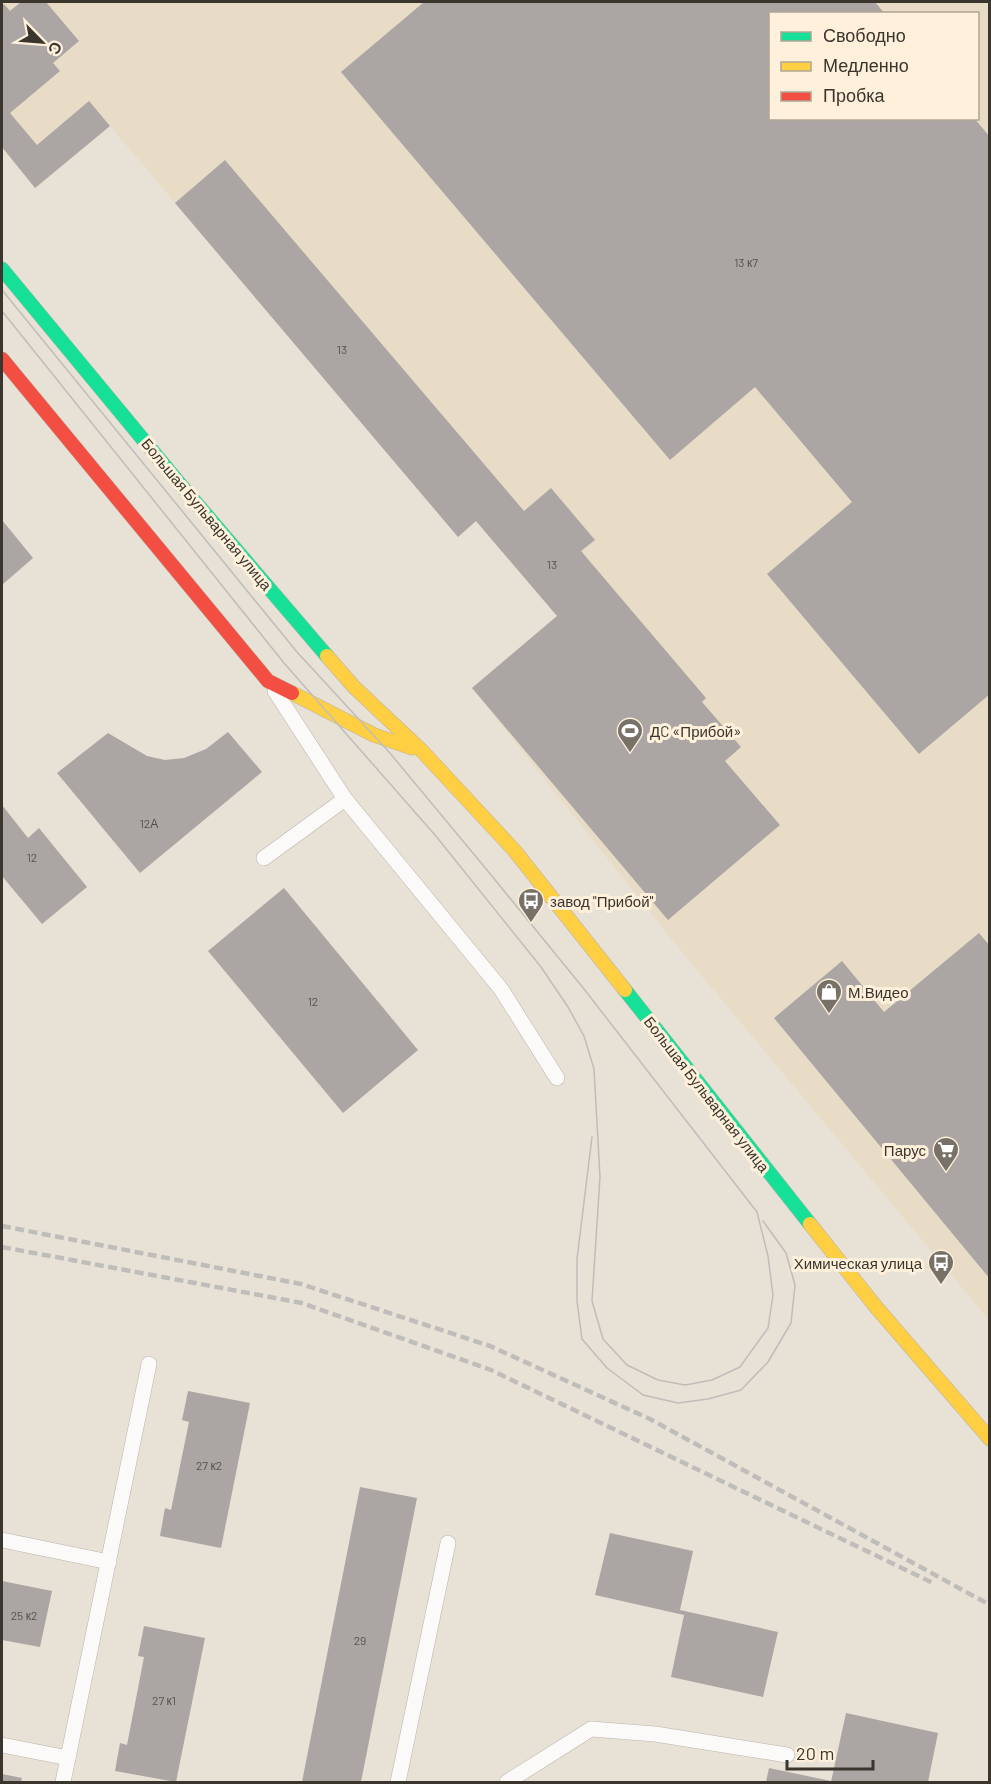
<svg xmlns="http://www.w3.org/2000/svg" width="991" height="1784" font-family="Barlow,sans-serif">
  <rect width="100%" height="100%" fill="#e8e1d6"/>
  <!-- built -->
  <path fill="#e8dcc7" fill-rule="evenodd" d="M2 2H989V1320L685 956 472 688 557 616 476 522 458 537 110 126 36 188 2 149ZM770 14H978V118H770Z"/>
  <!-- building -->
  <g fill="#aba6a4">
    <polygon points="21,2 46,2 79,41 53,63 60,71 10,113 37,145 89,101 110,126 35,188 2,147 2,6 4,4 10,11"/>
    <polygon points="424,2 875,2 885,14 770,14 770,118 974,118 990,137 990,694 919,754 767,574 852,502 755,387 670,460 341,72"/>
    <polygon points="225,160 524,511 551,488 595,540 581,551 706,698 702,702 741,747 725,761 780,825 668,920 472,688 557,616 476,521 458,537 175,203"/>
    <polygon points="2,520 33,558 2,585"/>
    <polygon points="228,732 262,772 140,873 57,773 108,733 147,756 165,760 184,758 206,749"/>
    <polygon points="2,805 28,838 39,828 87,887 42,924 2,876"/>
    <polygon points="284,888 418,1050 343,1113 208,951"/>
    <polygon points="979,933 990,946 990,1279 774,1018 842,961 884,1012"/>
    <polygon points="188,1391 250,1403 221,1548 160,1536 165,1508 171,1510 189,1422 182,1420"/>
    <polygon points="360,1487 417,1498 361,1782 302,1782"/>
    <polygon points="610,1533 693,1551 680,1610 778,1632 763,1697 671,1677 684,1615 595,1595"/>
    <polygon points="2,1581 52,1591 40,1647 2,1640"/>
    <polygon points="144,1626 205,1638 176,1782 115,1771 120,1743 127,1745 144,1657 138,1656"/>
    <polygon points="846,1713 938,1733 928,1782 831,1782"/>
    <polygon points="769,1768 831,1781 831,1782 766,1782"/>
    <polygon points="2,1774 22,1778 21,1782 2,1782"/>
  </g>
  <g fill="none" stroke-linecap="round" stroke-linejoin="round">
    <defs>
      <g id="lane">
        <polyline points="275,691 345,799 501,989 557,1078"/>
        <polyline points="264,858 345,799"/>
        <polyline points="2,1540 109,1562"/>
        <polyline points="2,1745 68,1758"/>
        <polyline points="63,1782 149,1364"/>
        <polyline points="398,1782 448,1543"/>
        <polyline points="507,1782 591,1729 655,1734 787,1755"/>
      </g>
      <g id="fast">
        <polyline points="2,269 179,483 327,656"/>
        <polyline points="625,990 810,1224"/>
      </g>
      <g id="slow">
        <polyline points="327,656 354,687 422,751 514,850 625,990"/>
        <polyline points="292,693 374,735 412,748"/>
        <polyline points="810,1224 876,1307 990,1439"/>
      </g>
      <polyline id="jam" points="2,359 268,681 292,693"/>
    </defs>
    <!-- lane casing -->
    <use href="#lane" stroke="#b9b3aa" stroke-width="16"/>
    <!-- fast casing -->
    <use href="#fast" stroke="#b9b3aa" stroke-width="15"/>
    <!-- slow casing -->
    <use href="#slow" stroke="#b9b3aa" stroke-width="15"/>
    <!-- jam casing -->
    <use href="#jam" stroke="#b9b3aa" stroke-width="15"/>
    <!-- lane -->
    <use href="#lane" stroke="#fcfaf9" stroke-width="15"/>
    <!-- fast -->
    <use href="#fast" stroke="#16e098" stroke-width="14"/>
    <!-- slow -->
    <use href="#slow" stroke="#ffcf43" stroke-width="14"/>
    <!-- jam -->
    <use href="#jam" stroke="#f24e42" stroke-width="14"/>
    <!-- tram -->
    <g stroke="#bfbdba" stroke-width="1.5">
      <polyline points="2,290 297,652 389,752 487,870 584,989 757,1212 768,1256 773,1295 768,1328 740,1367 712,1380 685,1385 658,1380 627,1365 603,1339 592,1301 600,1177 594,1069 584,1036 568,1007 541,967 435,835 284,663 2,311"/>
      <polyline points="592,1137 577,1259 577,1301 582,1339 607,1368 643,1395 678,1403 708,1399 741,1390 768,1362 791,1323 795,1285 786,1253 763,1221"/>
    </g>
    <!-- rail -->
    <g stroke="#bfbdba" stroke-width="4.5" stroke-dasharray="9 4.5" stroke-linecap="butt">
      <polyline points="2,1226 301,1284 490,1346 650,1419 990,1605"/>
      <polyline points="2,1247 302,1303 491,1370 933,1583"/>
    </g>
  </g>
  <!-- icons -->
  <defs>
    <symbol id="stadium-pin" viewBox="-11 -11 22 30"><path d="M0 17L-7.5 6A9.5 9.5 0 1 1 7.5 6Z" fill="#777168" stroke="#fef0db"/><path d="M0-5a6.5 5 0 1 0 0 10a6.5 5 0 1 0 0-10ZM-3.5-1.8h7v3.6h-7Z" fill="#fff"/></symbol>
    <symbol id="bus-pin" viewBox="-11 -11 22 30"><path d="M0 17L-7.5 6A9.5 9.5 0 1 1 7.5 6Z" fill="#777168" stroke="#fef0db"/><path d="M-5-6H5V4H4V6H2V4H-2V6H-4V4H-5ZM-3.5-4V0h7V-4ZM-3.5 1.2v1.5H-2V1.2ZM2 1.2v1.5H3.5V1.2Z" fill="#fff"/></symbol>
    <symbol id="shop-pin" viewBox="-11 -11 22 30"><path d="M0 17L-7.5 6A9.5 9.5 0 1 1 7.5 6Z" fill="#777168" stroke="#fef0db"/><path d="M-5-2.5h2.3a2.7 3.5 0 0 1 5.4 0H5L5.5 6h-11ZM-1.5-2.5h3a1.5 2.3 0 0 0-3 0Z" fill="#fff"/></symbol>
    <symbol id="supermarket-pin" viewBox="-11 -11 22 30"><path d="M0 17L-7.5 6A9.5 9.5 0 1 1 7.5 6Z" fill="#777168" stroke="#fef0db"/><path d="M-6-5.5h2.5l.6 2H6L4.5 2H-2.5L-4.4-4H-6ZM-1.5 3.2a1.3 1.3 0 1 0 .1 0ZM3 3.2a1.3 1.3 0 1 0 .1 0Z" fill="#fff"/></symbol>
  </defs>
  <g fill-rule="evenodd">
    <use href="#stadium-pin" x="615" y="716" width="30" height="40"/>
    <use href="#bus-pin" x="516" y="886" width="30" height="40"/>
    <use href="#shop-pin" x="814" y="977" width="30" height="40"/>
    <use href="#supermarket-pin" x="931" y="1135" width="30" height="40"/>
    <use href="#bus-pin" x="926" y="1248" width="30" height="40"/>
  </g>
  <g text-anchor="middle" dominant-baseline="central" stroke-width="6" stroke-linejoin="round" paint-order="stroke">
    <!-- number labels -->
    <g font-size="12" fill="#56514b">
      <text x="746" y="262">13 к7</text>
      <text x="342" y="349">13</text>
      <text x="552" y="564">13</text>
      <text x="149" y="823">12А</text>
      <text x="32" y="857">12</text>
      <text x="313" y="1001">12</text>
      <text x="209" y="1465">27 к2</text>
      <text x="24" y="1615">25 к2</text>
      <text x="360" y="1640">29</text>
      <text x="164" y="1700">27 к1</text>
    </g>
    <!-- street labels -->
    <g font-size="15" fill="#3a352d" stroke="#fef0db">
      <text transform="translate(207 514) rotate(50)">Большая Бульварная улица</text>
      <text transform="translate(707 1094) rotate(52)">Большая Бульварная улица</text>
    </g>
    <!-- poi labels -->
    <g font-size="15" fill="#3a352d" stroke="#fef0db" text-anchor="start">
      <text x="650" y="731">ДC «Прибой»</text>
      <text x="550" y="901">завод "Прибой"</text>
      <text x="848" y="992">М.Видео</text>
      <text x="926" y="1150" text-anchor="end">Парус</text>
      <text x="922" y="1263" text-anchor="end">Химическая улица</text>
    </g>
  </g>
  <!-- border -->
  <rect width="991" height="1784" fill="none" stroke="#3a352d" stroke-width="6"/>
  <!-- legend -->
  <rect x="769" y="12" width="210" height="108" fill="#fef0db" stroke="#b0a595" stroke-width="1.5"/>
  <rect x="781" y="32" width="30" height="9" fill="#16e098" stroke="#b0a595" stroke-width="1.5"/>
  <text x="823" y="42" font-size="18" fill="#3a352d">Свободно</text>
  <rect x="781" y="62" width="30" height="9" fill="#ffcf43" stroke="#b0a595" stroke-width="1.5"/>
  <text x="823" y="72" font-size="18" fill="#3a352d">Медленно</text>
  <rect x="781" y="92" width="30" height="9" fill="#f24e42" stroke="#b0a595" stroke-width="1.5"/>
  <text x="823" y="102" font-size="18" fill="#3a352d">Пробка</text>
  <!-- north arrow -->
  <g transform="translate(42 42) rotate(115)" stroke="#fef0db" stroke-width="4.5" paint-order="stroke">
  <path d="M0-4.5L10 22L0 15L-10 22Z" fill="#3a352d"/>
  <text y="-9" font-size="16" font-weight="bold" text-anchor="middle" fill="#3a352d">С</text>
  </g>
  <!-- scale -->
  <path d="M787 1760v9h86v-9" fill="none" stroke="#3a352d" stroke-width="3"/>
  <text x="796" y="1760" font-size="18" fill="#3a352d" stroke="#fef0db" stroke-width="4.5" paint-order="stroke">20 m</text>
</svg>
